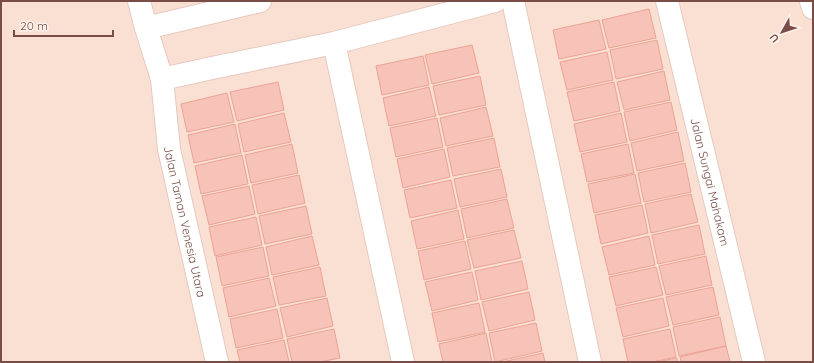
<svg xmlns="http://www.w3.org/2000/svg" width="814" height="363" font-family="Quicksand,sans-serif">
  <rect width="100%" height="100%" fill="#ffede2"/>
  <!-- residential -->
  <rect fill="#f9e0d3" x="1" y="1" width="812" height="361"/>
  <!-- building -->
  <g fill="#f7c2b7" stroke="#eba395">
    <polygon points="649,9 656,38 609,48 602,20"/>
    <polygon points="599,20 606,49 559,59 553,30"/>
    <polygon points="657,40 663,69 616,79 610,50"/>
    <polygon points="472,45 479,73 432,84 425,55"/>
    <polygon points="607,52 613,80 567,90 560,62"/>
    <polygon points="423,56 429,85 382,95 376,66"/>
    <polygon points="664,71 670,100 624,110 617,82"/>
    <polygon points="480,76 486,105 439,115 433,86"/>
    <polygon points="278,82 284,110 237,121 230,92"/>
    <polygon points="614,82 620,111 574,121 567,92"/>
    <polygon points="429,87 436,116 389,126 383,98"/>
    <polygon points="227,93 234,122 187,132 181,104"/>
    <polygon points="671,102 677,130 630,141 624,112"/>
    <polygon points="486,107 493,136 446,146 440,118"/>
    <polygon points="284,113 291,142 244,152 238,124"/>
    <polygon points="621,113 627,142 580,152 574,124"/>
    <polygon points="437,118 443,147 396,157 390,128"/>
    <polygon points="235,124 241,153 194,163 188,135"/>
    <polygon points="678,132 684,161 637,171 631,143"/>
    <polygon points="494,138 500,167 453,176 447,148"/>
    <polygon points="292,144 298,173 251,183 245,155"/>
    <polygon points="628,144 634,173 587,182 581,154"/>
    <polygon points="444,149 450,177 403,188 397,159"/>
    <polygon points="242,155 248,184 201,194 195,166"/>
    <polygon points="685,163 691,192 644,202 638,173"/>
    <polygon points="501,169 507,197 460,207 454,179"/>
    <polygon points="635,174 641,203 594,213 588,184"/>
    <polygon points="299,175 305,203 258,214 252,185"/>
    <polygon points="451,180 457,208 410,218 404,190"/>
    <polygon points="249,186 255,214 209,225 202,196"/>
    <polygon points="691,194 698,222 651,233 645,204"/>
    <polygon points="507,199 514,228 467,238 461,209"/>
    <polygon points="642,205 648,233 601,244 595,215"/>
    <polygon points="306,206 312,234 265,244 259,216"/>
    <polygon points="458,210 464,239 417,249 411,221"/>
    <polygon points="256,217 262,245 215,256 209,227"/>
    <polygon points="699,225 705,254 658,264 652,235"/>
    <polygon points="514,230 521,258 474,268 467,240"/>
    <polygon points="312,236 319,265 272,275 266,247"/>
    <polygon points="649,236 655,265 609,275 602,247"/>
    <polygon points="465,241 471,269 424,280 418,251"/>
    <polygon points="263,247 269,276 222,286 216,257"/>
    <polygon points="706,256 712,285 666,295 659,266"/>
    <polygon points="522,261 528,289 481,300 475,271"/>
    <polygon points="320,267 326,296 279,305 273,277"/>
    <polygon points="656,267 663,295 616,306 609,277"/>
    <polygon points="472,272 478,300 432,311 425,282"/>
    <polygon points="269,278 276,306 229,317 223,288"/>
    <polygon points="713,287 719,315 673,325 666,297"/>
    <polygon points="529,292 535,320 489,331 482,302"/>
    <polygon points="327,298 333,326 287,337 280,308"/>
    <polygon points="663,298 669,326 623,337 616,308"/>
    <polygon points="479,303 485,332 438,342 432,313"/>
    <polygon points="277,309 283,338 236,348 230,319"/>
    <polygon points="720,317 726,346 679,356 673,327"/>
    <polygon points="536,323 542,351 495,362 489,333"/>
    <polygon points="334,329 340,358 320,362 292,362 287,339"/>
    <polygon points="670,329 676,357 652,362 628,362 623,339"/>
    <polygon points="486,333 492,362 443,362 439,344"/>
    <polygon points="284,340 289,362 240,362 237,350"/>
    <polygon points="726,346 730,362 681,362 680,357"/>
    <polygon points="543,353 545,362 502,362"/>
    <polygon points="677,358 677,362 656,362"/>
  </g>
  <g fill="none" stroke-linecap="round" stroke-linejoin="round">
    <defs>
      <g id="minor">
        <path id="s1" d="M139 1 146 28 162 79 169 149 217 362"/>
        <polyline points="513,1 590,362"/>
        <path id="s2" d="M667 1 754 362"/>
        <polyline points="811,1 813,8"/>
        <polyline points="146,28 260,1"/>
        <polyline points="334,43 403,362"/>
        <polyline points="162,79 212,68 334,43 495,1"/>
      </g>
    </defs>
    <!-- minor casing -->
    <use href="#minor" stroke="#e6c9bf" stroke-width="24"/>
    <!-- minor -->
    <use href="#minor" stroke="#fff" stroke-width="22"/>
  </g>
  <g text-anchor="middle" dominant-baseline="central" stroke-width="4" stroke-linejoin="round" paint-order="stroke">
    <!-- street labels -->
    <g font-size="12" fill="#794d46" stroke="#fff3eb">
      <text stroke="none"><textPath href="#s2" startOffset="186">Jalan Sungai Mahakam</textPath></text>
      <text stroke="none"><textPath href="#s1" startOffset="226">Jalan Taman Venesia Utara</textPath></text>
    </g>
  </g>
  <!-- border -->
  <rect width="814" height="363" fill="none" stroke="#794d46" stroke-width="4"/>
  <!-- north arrow -->
  <g transform="translate(782 32) rotate(231)" stroke="#fff3eb" stroke-width="3" paint-order="stroke">
  <path d="M0-3L7 15L0 10L-7 15Z" fill="#794d46"/>
  <text y="-6" font-size="11" font-weight="bold" text-anchor="middle" fill="#794d46">U</text>
  </g>
  <!-- scale -->
  <path d="M14 30v6h99v-6" fill="none" stroke="#794d46" stroke-width="2"/>
  <text x="20" y="30" font-size="12" fill="#794d46" stroke="#fff3eb" stroke-width="3" paint-order="stroke">20 m</text>
</svg>
